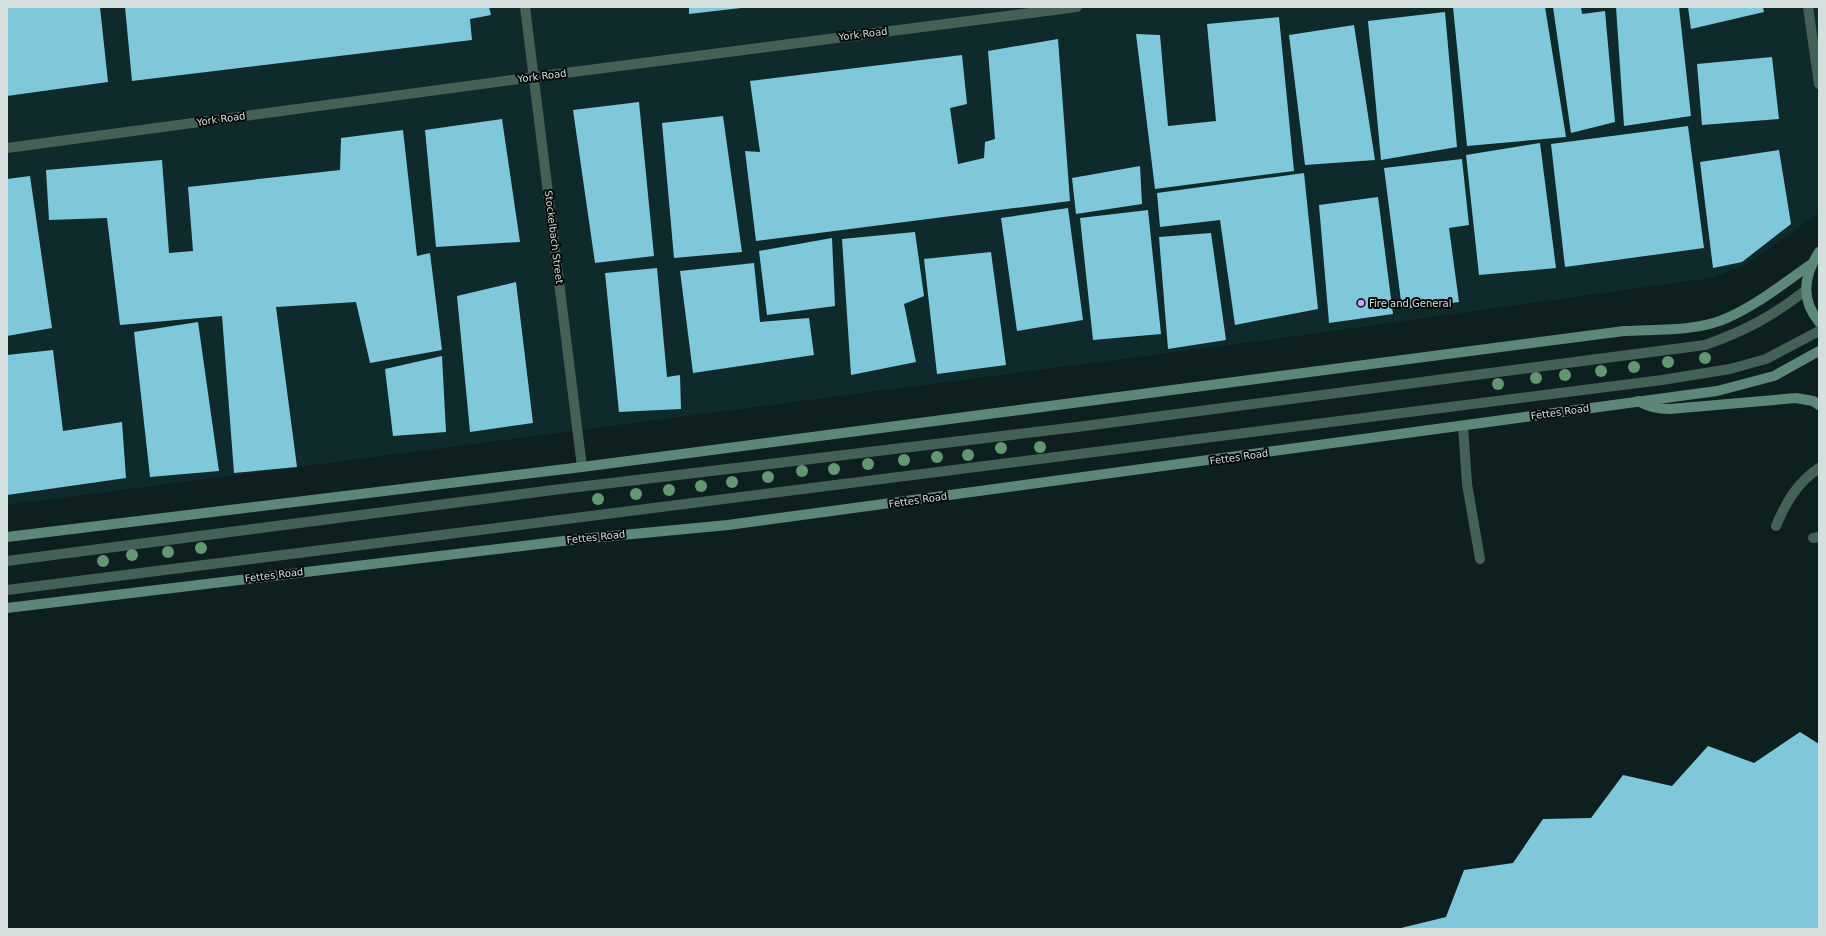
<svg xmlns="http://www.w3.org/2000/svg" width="1826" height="936" font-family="'DejaVu Sans',sans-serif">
  <rect width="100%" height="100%" fill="#0d1f1e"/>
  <!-- built -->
  <polygon fill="#0e2a2a" points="7,7 1819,7 1819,213 1746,265 1711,278 1246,343 7,505"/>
  <!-- building -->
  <g fill="#7fc7da">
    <polygon points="7,7 100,7 108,82 7,96"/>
    <polygon points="125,7 489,7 491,15 470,19 472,40 132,81"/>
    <polygon points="689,7 741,7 741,8 689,14"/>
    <polygon points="1453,7 1545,7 1566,137 1467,146"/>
    <polygon points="1553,7 1581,7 1582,14 1605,11 1615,122 1571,133"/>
    <polygon points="1616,7 1679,7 1691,116 1624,126"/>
    <polygon points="1688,7 1763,7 1764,12 1691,29"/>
    <polygon points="1445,12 1457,147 1381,160 1368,21"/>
    <polygon points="1279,17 1294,171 1155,189 1136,34 1160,35 1168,126 1216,121 1207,24"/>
    <polygon points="1354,25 1375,160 1305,165 1289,35"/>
    <polygon points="1058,39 1070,201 756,241 745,151 760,152 750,81 962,55 967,104 950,108 958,164 984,158 985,142 995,139 988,51"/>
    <polygon points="1772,57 1779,119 1702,125 1697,64"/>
    <polygon points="639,102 654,256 595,263 573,110"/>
    <polygon points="723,116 742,252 674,258 662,123"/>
    <polygon points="502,119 520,242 436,247 425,130"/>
    <polygon points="1688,126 1704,248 1565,267 1551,144"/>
    <polygon points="403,130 417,256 430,253 442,350 370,363 356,302 276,307 297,467 234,473 222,316 120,325 107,218 49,220 46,170 162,160 169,253 193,251 188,187 340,170 341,138"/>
    <polygon points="1540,143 1556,268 1479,275 1466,155"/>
    <polygon points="1779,150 1791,224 1742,262 1713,268 1700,162"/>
    <polygon points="1462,159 1469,225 1449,228 1459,302 1402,309 1384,168"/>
    <polygon points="1140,166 1142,204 1076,214 1072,178"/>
    <polygon points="1304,173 1318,309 1235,325 1220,220 1160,227 1157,193"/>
    <polygon points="30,176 52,328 7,336 7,179"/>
    <polygon points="1378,197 1393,314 1329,323 1319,205"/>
    <polygon points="1068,208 1083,320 1017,331 1001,218"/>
    <polygon points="1148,210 1161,334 1093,340 1080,218"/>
    <polygon points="915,232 924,296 904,304 916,362 851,375 842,239"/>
    <polygon points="1211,233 1226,340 1168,349 1159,237"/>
    <polygon points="832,238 835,306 767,315 759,251"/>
    <polygon points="991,252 1006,365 937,374 924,259"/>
    <polygon points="754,263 760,322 809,318 814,355 693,373 680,271"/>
    <polygon points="657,268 667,377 680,375 681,409 619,412 605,273"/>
    <polygon points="516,282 533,423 470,432 457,296"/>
    <polygon points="198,322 219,471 150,477 134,332"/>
    <polygon points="53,350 63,431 122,422 126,478 7,495 7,355"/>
    <polygon points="442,356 446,432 393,436 385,369"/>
    <polygon points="1800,732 1819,744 1819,929 1397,929 1446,917 1464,870 1513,863 1543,819 1591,818 1623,775 1672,786 1708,746 1754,763"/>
  </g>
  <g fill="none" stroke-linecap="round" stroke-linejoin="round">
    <!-- lane -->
    <g stroke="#456057" stroke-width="10">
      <polyline points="1463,426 1467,484 1480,559"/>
      <path d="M1776 526C1786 502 1797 483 1819 468"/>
      <polyline points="1813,538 1819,537"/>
      <path d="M7 561 553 490 1077 427 1705 345C1745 331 1773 316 1806 290"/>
      <path d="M7 590C559 520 1111 450 1662 380L1730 369 1766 359 1819 331"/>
    </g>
    <!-- street -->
    <g stroke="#456057" stroke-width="10">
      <polyline points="525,7 582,467"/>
      <polyline points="1808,7 1819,84"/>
      <polyline points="7,148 534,77 1077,7"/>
    </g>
    <!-- secondary -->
    <g stroke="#5c8779" stroke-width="10">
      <path d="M1819 252C1804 275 1800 299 1819 322"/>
      <path d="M1638 401C1648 407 1658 409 1670 409L1796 398 1813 401 1819 405"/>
      <path d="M7 537 582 467 1624 331C1657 329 1696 332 1727 318 1757 305 1784 283 1810 265"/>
      <polyline points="7,608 580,539 728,525 1717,391 1774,376 1819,351"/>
    </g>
  </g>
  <!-- trees -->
  <g fill="#669574">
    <circle cx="1705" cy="358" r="6"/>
    <circle cx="1668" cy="362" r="6"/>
    <circle cx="1634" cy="367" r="6"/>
    <circle cx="1601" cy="371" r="6"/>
    <circle cx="1565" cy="375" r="6"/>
    <circle cx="1536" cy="378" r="6"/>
    <circle cx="1498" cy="384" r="6"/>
    <circle cx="1040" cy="447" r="6"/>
    <circle cx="1001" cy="448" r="6"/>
    <circle cx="968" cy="455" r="6"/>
    <circle cx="937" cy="457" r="6"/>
    <circle cx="904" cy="460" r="6"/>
    <circle cx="868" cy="464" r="6"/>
    <circle cx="834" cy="469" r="6"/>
    <circle cx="802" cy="471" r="6"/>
    <circle cx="768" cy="477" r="6"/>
    <circle cx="732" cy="482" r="6"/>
    <circle cx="701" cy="486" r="6"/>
    <circle cx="669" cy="490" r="6"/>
    <circle cx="636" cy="494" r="6"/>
    <circle cx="598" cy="499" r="6"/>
    <circle cx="201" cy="548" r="6"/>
    <circle cx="168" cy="552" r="6"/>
    <circle cx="132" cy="555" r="6"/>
    <circle cx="103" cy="561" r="6"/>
  </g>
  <!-- markers -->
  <circle fill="#c7a6ef" stroke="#030707" stroke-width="1.5" cx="1361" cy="303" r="4"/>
  <g text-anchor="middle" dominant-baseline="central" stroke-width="4" stroke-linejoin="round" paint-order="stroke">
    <!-- street labels -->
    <g font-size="10" fill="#d4dfde" stroke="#030707">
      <text transform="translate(863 34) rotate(-7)">York Road</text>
      <text transform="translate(542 76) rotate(-7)">York Road</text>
      <text transform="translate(221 119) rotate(-8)">York Road</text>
      <text transform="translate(554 237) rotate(83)">Stockelbach Street</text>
      <text transform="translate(1560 412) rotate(-8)">Fettes Road</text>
      <text transform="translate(1239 457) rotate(-8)">Fettes Road</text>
      <text transform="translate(918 500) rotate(-8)">Fettes Road</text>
      <text transform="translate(596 537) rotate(-6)">Fettes Road</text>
      <text transform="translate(274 575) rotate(-7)">Fettes Road</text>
    </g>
    <!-- poi labels -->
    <g font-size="10" fill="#d4dfde" stroke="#030707" text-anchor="start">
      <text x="1369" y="303">Fire and General</text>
    </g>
  </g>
  <!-- border -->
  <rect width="1826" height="936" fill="none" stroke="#d4dfde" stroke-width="16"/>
</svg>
